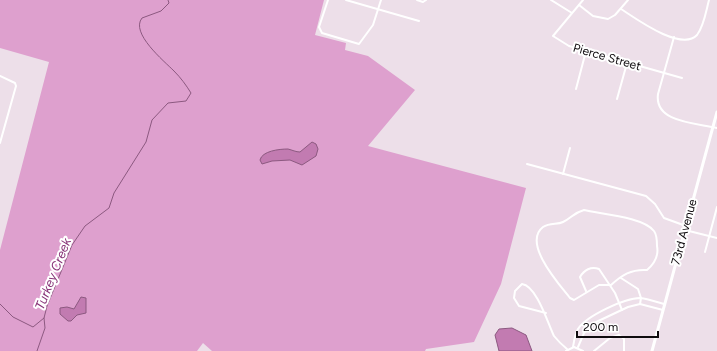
<svg xmlns="http://www.w3.org/2000/svg" width="717" height="351" font-family="Figtree,sans-serif">
  <rect width="100%" height="100%" fill="#eddfe9"/>
  <!-- green -->
  <polygon fill="#dea0ce" points="0,0 324,0 315,35 346,43 345,50 368,56 415,90 368,146 526,188 501,284 474,342 426,349 425,351 212,351 203,343 197,351 0,351 0,250 49,62 0,48"/>
  <!-- water -->
  <g fill="#c27bb1" stroke="#8c5980">
    <path d="M312 142 316 144 318 149 316 156 302 165 290 160 272 161 262 164 260 160C262 151 279 149 288 149 292 150 296 152 300 152Z"/>
    <polygon points="81,297 86,298 86,313 77,315 71,321 68,321 60,314 60,308 67,307 74,309"/>
    <polygon points="512,328 526,335 532,351 499,351 495,335 499,329"/>
  </g>
  <g fill="none" stroke-linecap="round" stroke-linejoin="round">
    <!-- stream -->
    <g stroke="#8c5980" stroke-width="1">
      <polyline points="0,304 13,317 33,327 44,318"/>
      <path d="M37 351 45 328 44 318 47 306 72 245 85 226 109 208 114 193 146 142 152 120 168 103 186 101 191 93C186 85 181 78 174 71 164 61 130 33 142 18L161 11 169 3 168 0"/>
    </g>
    <!-- street -->
    <g stroke="#fff" stroke-width="2">
      <polyline points="328,0 319,27 322,33 359,44 373,25 381,0"/>
      <polyline points="346,0 419,21"/>
      <polyline points="417,0 423,2 426,0"/>
      <polyline points="551,0 572,13"/>
      <polyline points="583,0 553,36 569,46 682,78"/>
      <polyline points="579,5 593,16 608,19 615,15 628,0"/>
      <path d="M621 9C635 18 681 52 697 35 704 26 706 11 709 0"/>
      <path d="M674 37 658 94C654 123 697 123 717 128"/>
      <polyline points="0,76 15,83 16,86 0,143"/>
      <polyline points="576,89 586,51"/>
      <polyline points="617,99 627,63"/>
      <polyline points="527,164 646,196 655,204 664,218 686,226"/>
      <polyline points="563,174 570,148"/>
      <path d="M584 210C601 214 644 217 654 231 657 235 657 242 657 246 659 256 654 264 647 270 631 269 622 275 611 285H599L574 300 570 298C559 284 522 243 543 227 550 222 557 225 563 222 572 218 573 213 584 210Z"/>
      <polyline points="685,230 717,238"/>
      <polyline points="705,252 717,207"/>
      <polyline points="621,278 638,289 641,298 640,304"/>
      <path d="M586 291 580 277C584 270 591 266 599 269L615 293 622 310"/>
      <path d="M546 313 519 306 514 298 515 291 522 284C537 286 548 324 554 336 558 341 562 345 567 349"/>
      <path d="M573 347C574 341 575 334 578 329 586 316 625 298 640 298 648 299 657 302 664 304"/>
      <polyline points="578,347 584,333 592,324 628,307 640,304 663,310"/>
      <polyline points="566,351 574,347 583,351"/>
      <polyline points="594,351 610,338 619,335 624,339 624,351"/>
    </g>
    <!-- secondary -->
    <polyline stroke="#fff" stroke-width="3" points="652,351 717,112"/>
  </g>
  <g text-anchor="middle" dominant-baseline="central" stroke-width="4" stroke-linejoin="round" paint-order="stroke">
    <!-- street labels -->
    <g font-size="12" fill="#0f0b0e" stroke="#fff">
      <text transform="translate(607 57) rotate(16)">Pierce Street</text>
      <text transform="translate(684 232) rotate(-75)">73rd Avenue</text>
    </g>
    <!-- water labels -->
    <g font-size="13" font-style="italic" fill="#863176" stroke="#fff">
      <text transform="translate(53 274) rotate(-68)">Turkey Creek</text>
    </g>
  </g>
  <!-- scale -->
  <path d="M577 331v6h81v-6" fill="none" stroke="#0f0b0e" stroke-width="2"/>
  <text x="583" y="331" font-size="12" fill="#0f0b0e" stroke="#ffffff" stroke-width="3" paint-order="stroke">200 m</text>
</svg>
